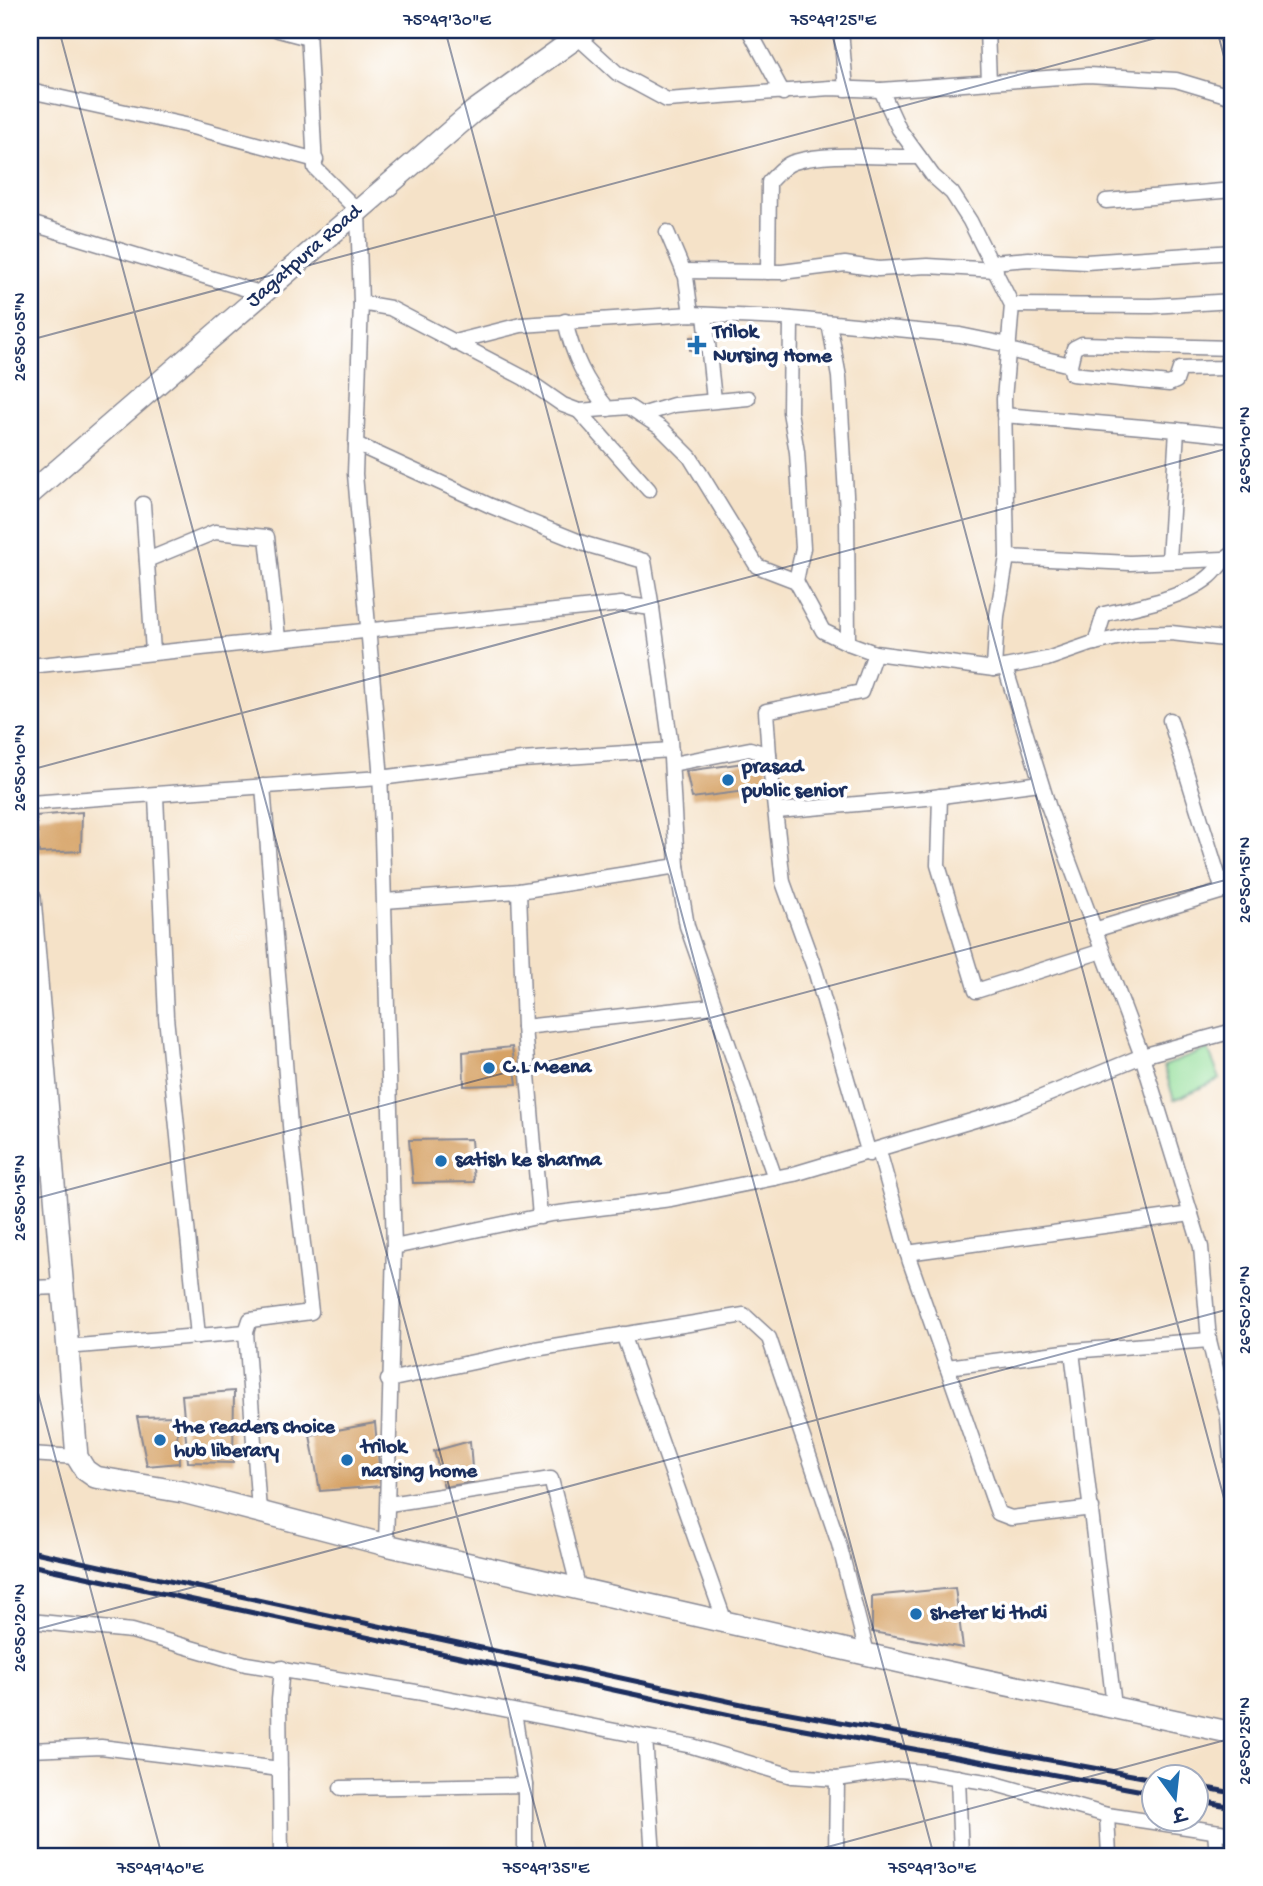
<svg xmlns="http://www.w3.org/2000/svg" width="1263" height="1886" font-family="'Gochi Hand','Playpen Sans Deva',sans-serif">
  <rect width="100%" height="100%" fill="#fff"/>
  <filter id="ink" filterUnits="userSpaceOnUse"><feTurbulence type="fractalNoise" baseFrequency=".0143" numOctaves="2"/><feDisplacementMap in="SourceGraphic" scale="14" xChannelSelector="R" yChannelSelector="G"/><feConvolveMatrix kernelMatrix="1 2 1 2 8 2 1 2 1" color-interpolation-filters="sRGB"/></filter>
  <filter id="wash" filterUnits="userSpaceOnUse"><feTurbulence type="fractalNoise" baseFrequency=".00686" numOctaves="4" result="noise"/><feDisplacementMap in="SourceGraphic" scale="28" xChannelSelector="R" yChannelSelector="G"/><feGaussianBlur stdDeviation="1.57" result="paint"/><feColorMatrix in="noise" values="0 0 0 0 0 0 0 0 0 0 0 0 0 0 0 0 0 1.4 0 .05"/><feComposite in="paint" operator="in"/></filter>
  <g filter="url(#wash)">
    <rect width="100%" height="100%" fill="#f5e2c8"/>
    <!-- green -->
    <polygon fill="#95df9b" stroke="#58877c" stroke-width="2" points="1208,1049 1220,1079 1174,1100 1164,1066"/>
    <g id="blocks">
      <!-- building -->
      <g fill="#d6a265">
        <polygon points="690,337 706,337 706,353 690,350"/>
        <polygon points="766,760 769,788 692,798 686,771"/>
        <polygon points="82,812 81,851 39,853 36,816"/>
        <polygon points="512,1047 517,1084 464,1086 463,1052"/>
        <polygon points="471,1139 474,1182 413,1183 409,1140"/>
        <polygon points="234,1391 233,1463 188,1462 182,1395"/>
        <polygon points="176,1416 179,1463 147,1466 137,1417"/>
        <polygon points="375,1423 381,1486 320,1491 310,1435"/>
        <polygon points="470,1441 473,1482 444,1487 434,1451"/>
        <polygon points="955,1588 963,1648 872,1632 872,1596"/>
      </g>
    </g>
  </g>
  <g filter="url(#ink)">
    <use href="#blocks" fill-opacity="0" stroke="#888893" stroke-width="2"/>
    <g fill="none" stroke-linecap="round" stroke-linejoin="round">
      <defs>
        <g id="street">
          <polyline points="278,30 308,38"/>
          <polyline points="308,30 315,168 358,211 361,303 355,474 380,767 394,1247"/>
          <polyline points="749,30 783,93"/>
          <polyline points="841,30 846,89"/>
          <polyline points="987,30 989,82"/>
          <polyline points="1220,30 1233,44"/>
          <polyline points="572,32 617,73 667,100 830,88 881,90 1088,75 1176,80 1233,97"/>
          <polyline points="881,90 899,129 933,176 952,193 970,221 1012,305 1004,399 1007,557 997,616 994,669"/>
          <polyline points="30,91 185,125 316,160"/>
          <polyline points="1106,201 1233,190"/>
          <polyline points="30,223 263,294"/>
          <polyline points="667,232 686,277 691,314"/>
          <polyline points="992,262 1029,259 1086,262 1233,252"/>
          <polyline points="683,271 782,272 845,264 878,269 927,266 996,270"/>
          <path d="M768 272 769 182C776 175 784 165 794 162 828 151 882 158 919 157"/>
          <polyline points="361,303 390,308 524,378 563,405 579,411 629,407 661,428 690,457 757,566 796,581 823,631 848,643 875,653 994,669 1047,659 1090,644 1135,634 1171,633 1233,640"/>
          <polyline points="1012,305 1152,306 1233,301"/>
          <polyline points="705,315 714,400"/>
          <polyline points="791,319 790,412 797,452 803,548 796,581"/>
          <path d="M565 321C573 356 585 381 608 409"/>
          <polyline points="829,323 839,377 847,512 848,643"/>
          <polyline points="454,342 521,325 691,314 782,318 960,335 1009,345"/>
          <polyline points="1009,350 1070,365 1072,374 1169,384 1176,381 1180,369 1225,368 1232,348 1082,344 1074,348 1070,365"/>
          <polyline points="579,411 649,490"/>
          <polyline points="641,415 674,405 748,398"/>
          <polyline points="1004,415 1177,430 1169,560"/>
          <polyline points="1177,430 1233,436"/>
          <polyline points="356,444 491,506 585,544 644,561 652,608"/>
          <polyline points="143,504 153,652"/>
          <polyline points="1007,557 1130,563 1223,559"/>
          <polyline points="147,560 215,532 267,537 278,638"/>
          <path d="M1095 643 1104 614C1136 607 1184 598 1209 577 1219 569 1221 560 1233 554"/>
          <polyline points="30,666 621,604 652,608 670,740 677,866 687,926 775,1178"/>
          <polyline points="1005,667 1049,808 1142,1056 1201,1247 1209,1340 1228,1417 1233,1489"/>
          <polyline points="1170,720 1223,891"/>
          <polyline points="769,755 766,711 861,692 875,653"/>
          <polyline points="672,764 750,749 769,755 783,882 815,970 869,1154"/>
          <polyline points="156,796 166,1017 198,1336"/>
          <polyline points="940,796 938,865 976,991 1102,951"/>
          <polyline points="30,803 380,778 522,760 671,750"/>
          <polyline points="777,811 926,798 1040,783"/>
          <polyline points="519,891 524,1027 540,1217"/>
          <polyline points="385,901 519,891 677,866"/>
          <polyline points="1094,930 1233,888"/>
          <polyline points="524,1027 713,1006"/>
          <polyline points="30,1105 46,1103"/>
          <polyline points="879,1151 910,1262 947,1367"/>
          <polyline points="907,1253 1191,1214"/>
          <polyline points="30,1288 60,1287"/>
          <polyline points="246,1332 250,1320 311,1312 292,1150 263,786"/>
          <polyline points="623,1334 725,1622"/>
          <polyline points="66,1347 246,1332 259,1511"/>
          <polyline points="1072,1351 947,1367 998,1513 1011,1518 1092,1508"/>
          <polyline points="388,1380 535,1349 744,1315 769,1338 839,1544 867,1653"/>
          <polyline points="30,1454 77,1457"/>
          <polyline points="389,1504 551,1479 578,1586"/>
          <polyline points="386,1545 394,1247 551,1214 671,1199 794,1174 1015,1108 1142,1056 1233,1031"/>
          <polyline points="30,1621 132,1631 246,1664 416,1692 692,1746 792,1776 837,1779 898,1770 924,1772 992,1783 1107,1815 1233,1834"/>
          <polyline points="1114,1706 1072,1351 1209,1340"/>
          <polyline points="514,1712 525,1785"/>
          <polyline points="645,1737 653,1856"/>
          <polyline points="30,1750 101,1747 280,1769"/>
          <polyline points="958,1777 961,1856"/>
          <polyline points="341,1788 525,1785 525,1856"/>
          <polyline points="1107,1815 1109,1856"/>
          <polyline points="1215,1832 1217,1856"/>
          <polyline points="281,1856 279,1700 282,1668"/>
          <polyline points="836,1856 837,1779"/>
        </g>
        <g id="secondary">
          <polyline points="30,494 473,112 587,30"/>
          <polyline points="30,898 77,1457 85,1470 95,1477 183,1492 386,1545 914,1665 1233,1733"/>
        </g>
      </defs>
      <!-- street casing -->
      <use href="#street" stroke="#888893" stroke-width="17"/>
      <!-- secondary casing -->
      <use href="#secondary" stroke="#888893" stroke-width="24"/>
      <!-- street -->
      <use href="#street" stroke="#fff" stroke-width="14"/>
      <!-- secondary -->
      <use href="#secondary" stroke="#fff" stroke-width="21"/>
      <!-- rail -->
      <g stroke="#1b2f5e" stroke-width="5">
        <polyline points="30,1551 751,1706 1154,1779"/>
        <polyline points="30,1565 749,1719 1154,1793"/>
        <polyline points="1196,1786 1233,1793"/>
        <polyline points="1196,1800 1233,1807"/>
      </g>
    </g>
  </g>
  <!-- ticks -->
  <path fill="none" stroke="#1b2f5e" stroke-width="2" stroke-opacity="0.45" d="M59 30 548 1856M445 30 934 1856M831 30 1233 1532M1217 30 1233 91M30 340 1186 30M30 770 1233 447M30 1200 1233 878M30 1363 162 1856M30 1631 1233 1308M794 1856 1233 1738"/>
  <!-- markers -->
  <g fill="#1f6fb2" stroke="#fff" stroke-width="2.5">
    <path d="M693.5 334.5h7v7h7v7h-7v7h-7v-7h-7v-7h7z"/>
    <circle cx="728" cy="780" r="7"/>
    <circle cx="489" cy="1068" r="7"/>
    <circle cx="441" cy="1161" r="7"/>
    <circle cx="160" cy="1440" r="7"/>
    <circle cx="347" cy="1460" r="7"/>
    <circle cx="916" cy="1614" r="7"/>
  </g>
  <g text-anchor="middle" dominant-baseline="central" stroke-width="7" stroke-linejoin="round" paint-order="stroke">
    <!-- street labels -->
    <g font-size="21" fill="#1b2f5e" stroke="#fff">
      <text transform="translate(305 257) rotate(-41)">Jagatpura Road</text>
    </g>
    <!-- poi labels -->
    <g font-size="21" font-weight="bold" fill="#1b2f5e" stroke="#fff" text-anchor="start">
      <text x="713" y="333">Trilok<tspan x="713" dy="24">Nursing Home</tspan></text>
      <text x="742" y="768">prasad<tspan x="742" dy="24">public senior</tspan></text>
      <text x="503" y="1068">C.L Meena</text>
      <text x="455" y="1161">satish ke sharma</text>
      <text x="174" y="1428">the readers choice<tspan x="174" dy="24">hub liberary</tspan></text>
      <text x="361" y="1448">trilok<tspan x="361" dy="24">narsing home</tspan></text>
      <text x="930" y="1614">sheter ki thdi</text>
    </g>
  </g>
  <!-- margin -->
  <rect width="1263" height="1886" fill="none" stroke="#fff" stroke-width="77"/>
  <!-- north arrow -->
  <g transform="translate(1175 1798) rotate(165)"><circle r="33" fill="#ffffff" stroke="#a4acbf" stroke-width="2"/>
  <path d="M0-5L12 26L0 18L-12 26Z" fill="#1f6fb2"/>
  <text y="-10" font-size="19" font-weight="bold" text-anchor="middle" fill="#1b2f5e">उ</text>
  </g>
  <rect x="38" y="38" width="1186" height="1810" fill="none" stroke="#1b2f5e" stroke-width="2.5"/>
  <g font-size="18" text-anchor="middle" fill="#1b2f5e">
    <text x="447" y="25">75°49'30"E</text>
    <text x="833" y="25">75°49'25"E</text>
    <text transform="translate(19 337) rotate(-90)" y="6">26°50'05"N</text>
    <text transform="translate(1244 450) rotate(-90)" y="6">26°50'10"N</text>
    <text transform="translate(19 768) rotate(-90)" y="6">26°50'10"N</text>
    <text transform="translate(1244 880) rotate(-90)" y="6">26°50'15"N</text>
    <text transform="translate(19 1198) rotate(-90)" y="6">26°50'15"N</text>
    <text transform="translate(1244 1310) rotate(-90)" y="6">26°50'20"N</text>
    <text transform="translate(19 1628) rotate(-90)" y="6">26°50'20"N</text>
    <text transform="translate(1244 1741) rotate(-90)" y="6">26°50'25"N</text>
    <text x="160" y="1873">75°49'40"E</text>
    <text x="546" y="1873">75°49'35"E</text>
    <text x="932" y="1873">75°49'30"E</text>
  </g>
</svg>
